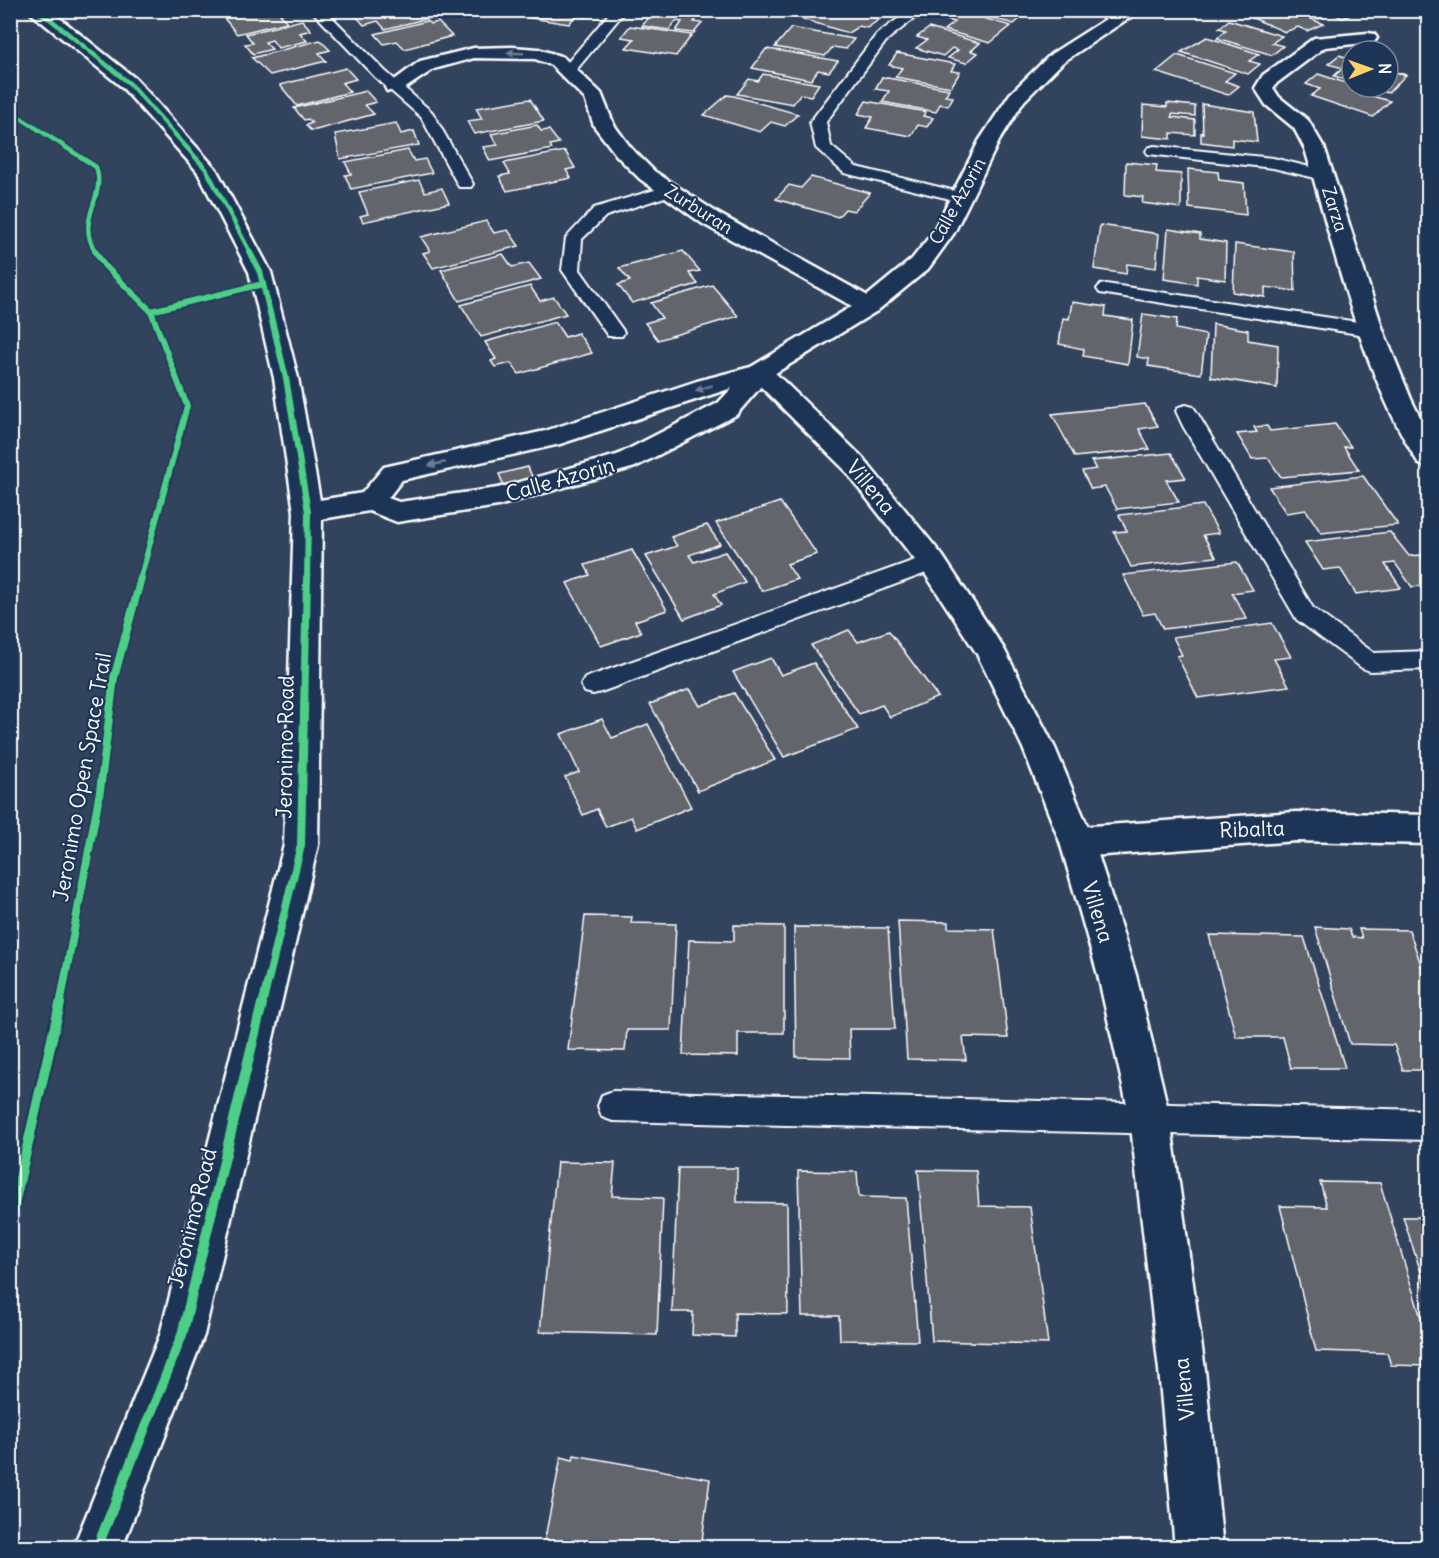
<svg xmlns="http://www.w3.org/2000/svg" width="1439" height="1558" font-family="Delius,sans-serif">
  <rect width="100%" height="100%" fill="#32435e"/>
  <filter id="ink" filterUnits="userSpaceOnUse"><feTurbulence type="fractalNoise" baseFrequency=".0167" numOctaves="2"/><feDisplacementMap in="SourceGraphic" scale="12" xChannelSelector="R" yChannelSelector="G"/><feConvolveMatrix kernelMatrix="1 2 1 2 8 2 1 2 1" color-interpolation-filters="sRGB"/></filter>
  <g filter="url(#ink)">
    <!-- building -->
    <g fill="#63656d" stroke="#fff" stroke-width="1.5">
      <polygon points="249,10 293,10 293,11 280,14 287,22 237,34 223,17"/>
      <polygon points="374,10 426,10 433,17 385,29 378,21 364,25 355,15"/>
      <polygon points="524,10 591,10 586,17 576,15 569,24 518,16"/>
      <polygon points="643,10 701,13 694,22 702,23 694,33 676,31 682,22 676,21 669,30 642,26 649,17 639,15"/>
      <polygon points="814,10 851,10 880,19 867,28 859,26 848,33 802,19"/>
      <polygon points="952,10 955,10 1011,26 990,43 944,30 954,22 941,18"/>
      <polygon points="1020,10 1027,13 1014,24 966,11"/>
      <polygon points="1248,10 1291,10 1323,24 1307,31 1298,27 1285,32 1241,13"/>
      <polygon points="1299,10 1355,10 1358,12 1343,18 1331,13 1319,19"/>
      <polygon points="302,20 311,30 300,33 307,41 278,48 272,40 265,42 272,49 253,54 245,44 253,43 246,34"/>
      <polygon points="1229,20 1282,36 1272,43 1283,46 1272,55 1217,38 1226,30 1219,28"/>
      <polygon points="427,21 430,24 438,22 452,36 405,49 397,41 384,44 375,34"/>
      <polygon points="630,26 692,35 676,56 626,48 634,39 621,37"/>
      <polygon points="791,28 854,39 846,49 833,47 825,56 775,47"/>
      <polygon points="929,28 980,43 971,51 978,53 966,63 948,58 958,50 952,48 943,56 916,48 927,40 917,37"/>
      <polygon points="1207,37 1259,54 1249,61 1260,64 1248,74 1181,52"/>
      <polygon points="320,40 330,50 319,53 326,61 270,75 252,58"/>
      <polygon points="766,49 782,51 838,61 829,72 818,70 811,80 752,68"/>
      <polygon points="897,53 955,64 951,71 960,72 951,87 895,77 902,68 889,65"/>
      <polygon points="1177,55 1235,73 1225,81 1239,86 1228,95 1156,72"/>
      <polygon points="1339,55 1352,59 1352,82 1334,76 1343,68 1328,64"/>
      <polygon points="346,68 356,79 342,83 350,92 297,106 280,85"/>
      <polygon points="1388,70 1406,75 1388,93 1368,87 1388,87"/>
      <polygon points="763,74 819,84 811,96 800,94 793,104 737,94 749,79 758,81"/>
      <polygon points="1318,74 1352,85 1352,87 1375,92 1372,96 1390,101 1373,117 1311,96 1320,89 1306,84"/>
      <polygon points="882,77 949,89 945,96 953,97 948,106 940,104 936,112 882,102 889,91 875,89"/>
      <polygon points="366,91 376,102 365,105 374,114 316,130 310,130 306,125 312,123 308,119 304,120 294,108"/>
      <polygon points="727,95 734,96 798,114 785,126 771,122 760,132 704,115"/>
      <polygon points="530,99 544,121 474,134 467,121 482,119 476,108"/>
      <polygon points="866,101 926,112 923,116 933,118 927,127 918,125 911,136 866,128 873,117 858,114"/>
      <polygon points="1167,103 1195,106 1195,116 1172,114 1172,117 1195,120 1195,135 1171,133 1171,139 1142,136 1143,105 1167,107"/>
      <polygon points="1202,104 1254,112 1257,142 1232,139 1232,146 1201,142 1201,133 1203,134"/>
      <polygon points="396,123 401,134 414,131 419,145 340,159 335,134"/>
      <polygon points="537,125 541,131 549,130 559,143 550,145 552,149 490,161 483,147 498,145 491,134"/>
      <polygon points="408,150 414,161 425,159 432,173 351,189 345,175 351,174 345,162"/>
      <polygon points="565,151 575,168 566,170 571,178 507,191 499,176 510,174 504,163"/>
      <polygon points="1126,162 1157,165 1156,172 1181,174 1181,208 1142,203 1143,197 1125,195"/>
      <polygon points="1188,169 1218,172 1219,180 1244,183 1246,215 1189,208"/>
      <polygon points="811,177 870,193 854,211 845,209 838,217 776,199 789,185 801,188"/>
      <polygon points="419,180 425,192 442,188 449,203 363,222 360,216 368,214 359,192"/>
      <polygon points="486,221 494,233 508,230 519,246 433,268 423,253 430,251 421,237"/>
      <polygon points="1100,225 1159,234 1156,268 1127,264 1126,274 1094,269"/>
      <polygon points="1168,229 1200,234 1200,239 1226,243 1225,280 1197,276 1197,284 1164,279"/>
      <polygon points="1235,244 1294,252 1295,291 1265,287 1265,297 1233,292"/>
      <polygon points="683,251 700,271 689,273 698,284 632,303 618,285 630,281 619,268"/>
      <polygon points="503,254 512,267 529,263 541,279 459,301 441,270"/>
      <polygon points="712,285 738,316 658,340 645,323 662,318 651,303"/>
      <polygon points="530,286 540,301 554,297 566,314 481,337 461,305"/>
      <polygon points="1072,302 1106,307 1105,316 1133,320 1128,364 1083,356 1084,349 1059,344 1063,318 1069,319"/>
      <polygon points="1143,314 1177,319 1176,329 1206,335 1201,374 1148,366 1149,359 1137,357"/>
      <polygon points="555,322 565,337 578,333 592,353 519,374 511,363 495,367 491,361 496,359 485,342"/>
      <polygon points="1213,324 1248,330 1248,340 1278,345 1277,388 1211,377"/>
      <polygon points="1145,404 1158,426 1139,429 1150,449 1075,457 1052,414"/>
      <polygon points="1335,424 1351,447 1344,447 1359,470 1281,477 1268,458 1252,459 1237,434 1257,432 1254,427 1267,426 1270,431"/>
      <polygon points="1171,453 1186,478 1166,480 1179,502 1117,509 1105,487 1091,489 1082,471 1096,469 1091,461"/>
      <polygon points="528,467 533,479 504,486 499,474"/>
      <polygon points="1363,476 1398,525 1321,533 1306,510 1286,513 1269,487"/>
      <polygon points="780,502 817,554 787,564 797,579 762,591 716,523"/>
      <polygon points="1203,505 1219,533 1203,535 1216,557 1131,567 1114,532 1127,531 1119,515"/>
      <polygon points="707,525 720,544 689,555 694,562 725,552 745,582 714,594 721,605 684,619 646,556 677,546 671,537"/>
      <polygon points="1390,532 1409,556 1421,555 1428,565 1428,585 1412,587 1395,563 1385,564 1401,588 1356,594 1340,568 1323,570 1305,542"/>
      <polygon points="632,550 667,610 635,621 641,632 601,646 567,583 590,575 585,565"/>
      <polygon points="1237,562 1253,590 1232,593 1247,619 1163,629 1155,613 1143,615 1123,575"/>
      <polygon points="1272,623 1291,657 1274,659 1289,686 1198,698 1177,656 1182,655 1173,637"/>
      <polygon points="849,630 858,642 889,631 938,697 890,717 882,705 859,714 811,645"/>
      <polygon points="771,658 781,675 814,663 858,729 784,757 733,672"/>
      <polygon points="690,689 700,706 734,693 775,760 698,791 650,704"/>
      <polygon points="602,719 612,738 648,724 691,807 637,829 631,817 606,827 597,809 583,815 565,777 579,772 561,734"/>
      <polygon points="585,916 632,917 631,923 676,924 671,1030 627,1030 625,1051 568,1050"/>
      <polygon points="898,921 948,922 948,928 994,929 1008,1038 963,1037 966,1060 907,1059"/>
      <polygon points="734,925 784,926 784,1033 738,1033 738,1056 683,1055 689,940 734,941"/>
      <polygon points="794,927 888,928 895,1029 849,1029 850,1058 796,1057"/>
      <polygon points="1315,927 1349,929 1352,937 1362,938 1359,929 1409,930 1428,985 1428,1070 1403,1070 1394,1045 1350,1044"/>
      <polygon points="1209,935 1304,937 1345,1068 1291,1068 1283,1037 1236,1037"/>
      <polygon points="557,1162 615,1163 612,1196 663,1198 657,1335 540,1332"/>
      <polygon points="678,1168 737,1168 737,1202 787,1203 788,1314 735,1313 735,1337 692,1335 693,1312 672,1312"/>
      <polygon points="918,1170 976,1171 979,1206 1030,1207 1048,1344 932,1341"/>
      <polygon points="798,1171 857,1172 859,1197 906,1198 918,1341 840,1340 839,1316 802,1316"/>
      <polygon points="1320,1182 1380,1183 1428,1341 1428,1366 1391,1365 1387,1353 1316,1351 1280,1206 1327,1207"/>
      <polygon points="1403,1217 1428,1217 1428,1294"/>
      <polygon points="574,1455 710,1479 701,1548 543,1548 561,1457 573,1460"/>
    </g>
    <g fill="none" stroke-linecap="round" stroke-linejoin="round">
      <defs>
        <g id="lane">
          <polygon points="311,10 325,10 385,71 432,112 473,184 471,187 459,187 421,117 375,77"/>
          <polygon points="612,10 626,10 572,75 562,75 560,72 562,69"/>
          <polygon points="910,10 925,10 887,40 826,122 831,146 856,167 968,194 970,197 968,200 962,202 844,173 816,148 810,122 877,34"/>
          <polygon points="1154,146 1273,158 1330,172 1332,175 1324,180 1273,168 1148,154 1146,151 1148,148"/>
          <polygon points="668,186 676,191 674,194 606,216 582,239 580,270 624,332 622,336 608,336 562,270 566,238 594,208"/>
          <polygon points="1106,284 1371,324 1378,326 1380,330 1378,334 1371,336 1100,293 1097,289 1100,285"/>
          <polygon points="1186,405 1193,407 1196,411 1313,608 1374,653 1428,651 1428,669 1370,671 1362,668 1297,620 1183,426 1176,411 1179,407"/>
          <polygon points="932,554 940,556 943,562 940,568 601,692 593,694 585,692 581,685 585,678"/>
          <polygon points="613,1091 1428,1110 1428,1140 613,1121 602,1117 598,1106 602,1095"/>
        </g>
        <g id="street">
          <path d="M1368 33 1374 34 1377 38 1374 42 1325 47 1277 83 1273 88 1279 97 1308 120 1325 149 1383 330 1411 399 1428 433V467L1419 464C1361 372 1336 253 1305 149L1294 128 1266 105 1255 88 1263 75 1314 38Z"/>
          <polygon points="512,47 538,49 563,57 601,93 614,125 631,148 654,171 719,214 877,301 881,306 877,311 869,313 861,311 703,224 640,179 617,156 594,126 585,99 551,65 535,59 474,58 434,69 401,91 387,91 385,87 420,61 474,48"/>
          <polygon points="760,364 769,367 861,456 942,555 1004,649 1055,748 1094,842 1136,975 1170,1118 1205,1370 1223,1548 1175,1548 1159,1370 1130,1118 1098,975 1060,842 1023,748 977,654 922,569 843,468 751,377 748,372 751,367"/>
        </g>
        <g id="secondary">
          <path d="M27 10H48L56 15 136 79 216 169 271 272 298 378 320 500 362 493 384 467 545 431 697 381 751 367 861 301 912 259 933 232 979 141 1010 94 1051 54 1120 10H1141L1063 62 1024 101 999 141 954 233 928 269 877 311 769 377 736 415 635 467 498 506 397 522 369 511 322 519 318 845 204 1335 122 1548H73L160 1335 284 845 294 512 274 378 249 272 197 171 122 87ZM732 388 718 403 617 455 498 488 399 502 388 498 402 480 560 444Z"/>
          <polygon points="1296,812 1428,815 1428,844 1296,841 1077,857 1065,852 1060,842 1065,832 1077,827"/>
        </g>
      </defs>
      <!-- lane casing -->
      <use href="#lane" stroke="#fff" stroke-width="4"/>
      <!-- street casing -->
      <use href="#street" stroke="#fff" stroke-width="5"/>
      <!-- secondary casing -->
      <use href="#secondary" stroke="#fff" stroke-width="5"/>
      <!-- lane -->
      <use href="#lane" fill="#1d3557" fill-rule="evenodd"/>
      <!-- street -->
      <use href="#street" fill="#1d3557" fill-rule="evenodd"/>
      <!-- secondary -->
      <use href="#secondary" fill="#1d3557" fill-rule="evenodd"/>
      <defs>
        <g id="cycleway-far3">
          <polyline points="35,10 50,19 129,83 206,169 250,252"/>
          <path d="M10 111 96 167C107 198 74 220 96 252"/>
        </g>
        <g id="cycleway-far2">
          <polyline points="95,251 104,265 151,311 187,406 140,580"/>
          <polyline points="249,251 260,272 286,378 308,512 307,580"/>
          <polyline points="151,311 263,284"/>
        </g>
        <g id="cycleway-far1">
          <polyline points="60,1005 100,791 114,678 141,578"/>
          <polyline points="262,1005 301,845 307,578"/>
        </g>
        <g id="cycleway">
          <polyline points="10,1222 60,1004"/>
          <polyline points="97,1548 182,1335 262,1004"/>
        </g>
      </defs>
      <!-- cycleway-far3 casing -->
      <use href="#cycleway-far3" stroke="#1d3557" stroke-width="7"/>
      <!-- cycleway-far2 casing -->
      <use href="#cycleway-far2" stroke="#1d3557" stroke-width="9"/>
      <!-- cycleway-far1 casing -->
      <use href="#cycleway-far1" stroke="#1d3557" stroke-width="11"/>
      <!-- cycleway casing -->
      <use href="#cycleway" stroke="#1d3557" stroke-width="14"/>
      <!-- cycleway-far3 -->
      <use href="#cycleway-far3" stroke="#4dcf88" stroke-width="4.5"/>
      <!-- cycleway-far2 -->
      <use href="#cycleway-far2" stroke="#4dcf88" stroke-width="6"/>
      <!-- cycleway-far1 -->
      <use href="#cycleway-far1" stroke="#4dcf88" stroke-width="8"/>
      <!-- cycleway -->
      <use href="#cycleway" stroke="#4dcf88" stroke-width="10"/>
    </g>
    <!-- one-way arrows -->
    <defs><path id="oneway-solid" d="M-6-.8H1V-3.2L6.5 0L1 3.2V.8H-6Z" transform="scale(1.5)"/></defs>
    <g fill="#6c7c92">
      <use href="#oneway-solid" transform="translate(515 53) rotate(-178)"/>
      <use href="#oneway-solid" transform="translate(704 388) rotate(163)"/>
      <use href="#oneway-solid" transform="translate(437 464) rotate(169)"/>
    </g>
  </g>
  <g text-anchor="middle" dominant-baseline="central" stroke-width="4.5" stroke-linejoin="round" paint-order="stroke">
    <!-- far-street labels -->
    <g font-size="18" fill="#fff" stroke="#1d3557">
      <text transform="translate(957 201) rotate(-61)">Calle Azorin</text>
      <text transform="translate(699 209) rotate(32)">Zurburan</text>
      <text transform="translate(1335 209) rotate(72)">Zarza</text>
    </g>
    <!-- street labels -->
    <g font-size="21" fill="#fff" stroke="#1d3557">
      <text transform="translate(560 479) rotate(-16)">Calle Azorin</text>
      <text transform="translate(871 487) rotate(50)">Villena</text>
      <text transform="translate(285 747) rotate(-89)">Jeronimo Road</text>
      <text transform="translate(82 777) rotate(-80)">Jeronimo Open Space Trail</text>
      <text transform="translate(1252 829) rotate(-2)">Ribalta</text>
      <text transform="translate(1098 912) rotate(73)">Villena</text>
      <text transform="translate(192 1218) rotate(-76)">Jeronimo Road</text>
      <text transform="translate(1184 1389) rotate(-96)">Villena</text>
    </g>
  </g>
  <!-- margin -->
  <rect width="1439" height="1558" fill="none" stroke="#1d3557" stroke-width="36"/>
  <rect x="18" y="18" width="1403" height="1522" fill="none" stroke="#fff" stroke-width="2" filter="url(#ink)"/>
  <!-- north arrow -->
  <g transform="translate(1370 69) rotate(89)"><circle r="28" fill="#1d3557" stroke="#77869a" stroke-width="1.5"/>
  <path d="M0-4.5L10 22L0 15L-10 22Z" fill="#ffd166"/>
  <text y="-9" font-size="16" font-weight="bold" text-anchor="middle" fill="#ffffff">N</text>
  </g>
</svg>
